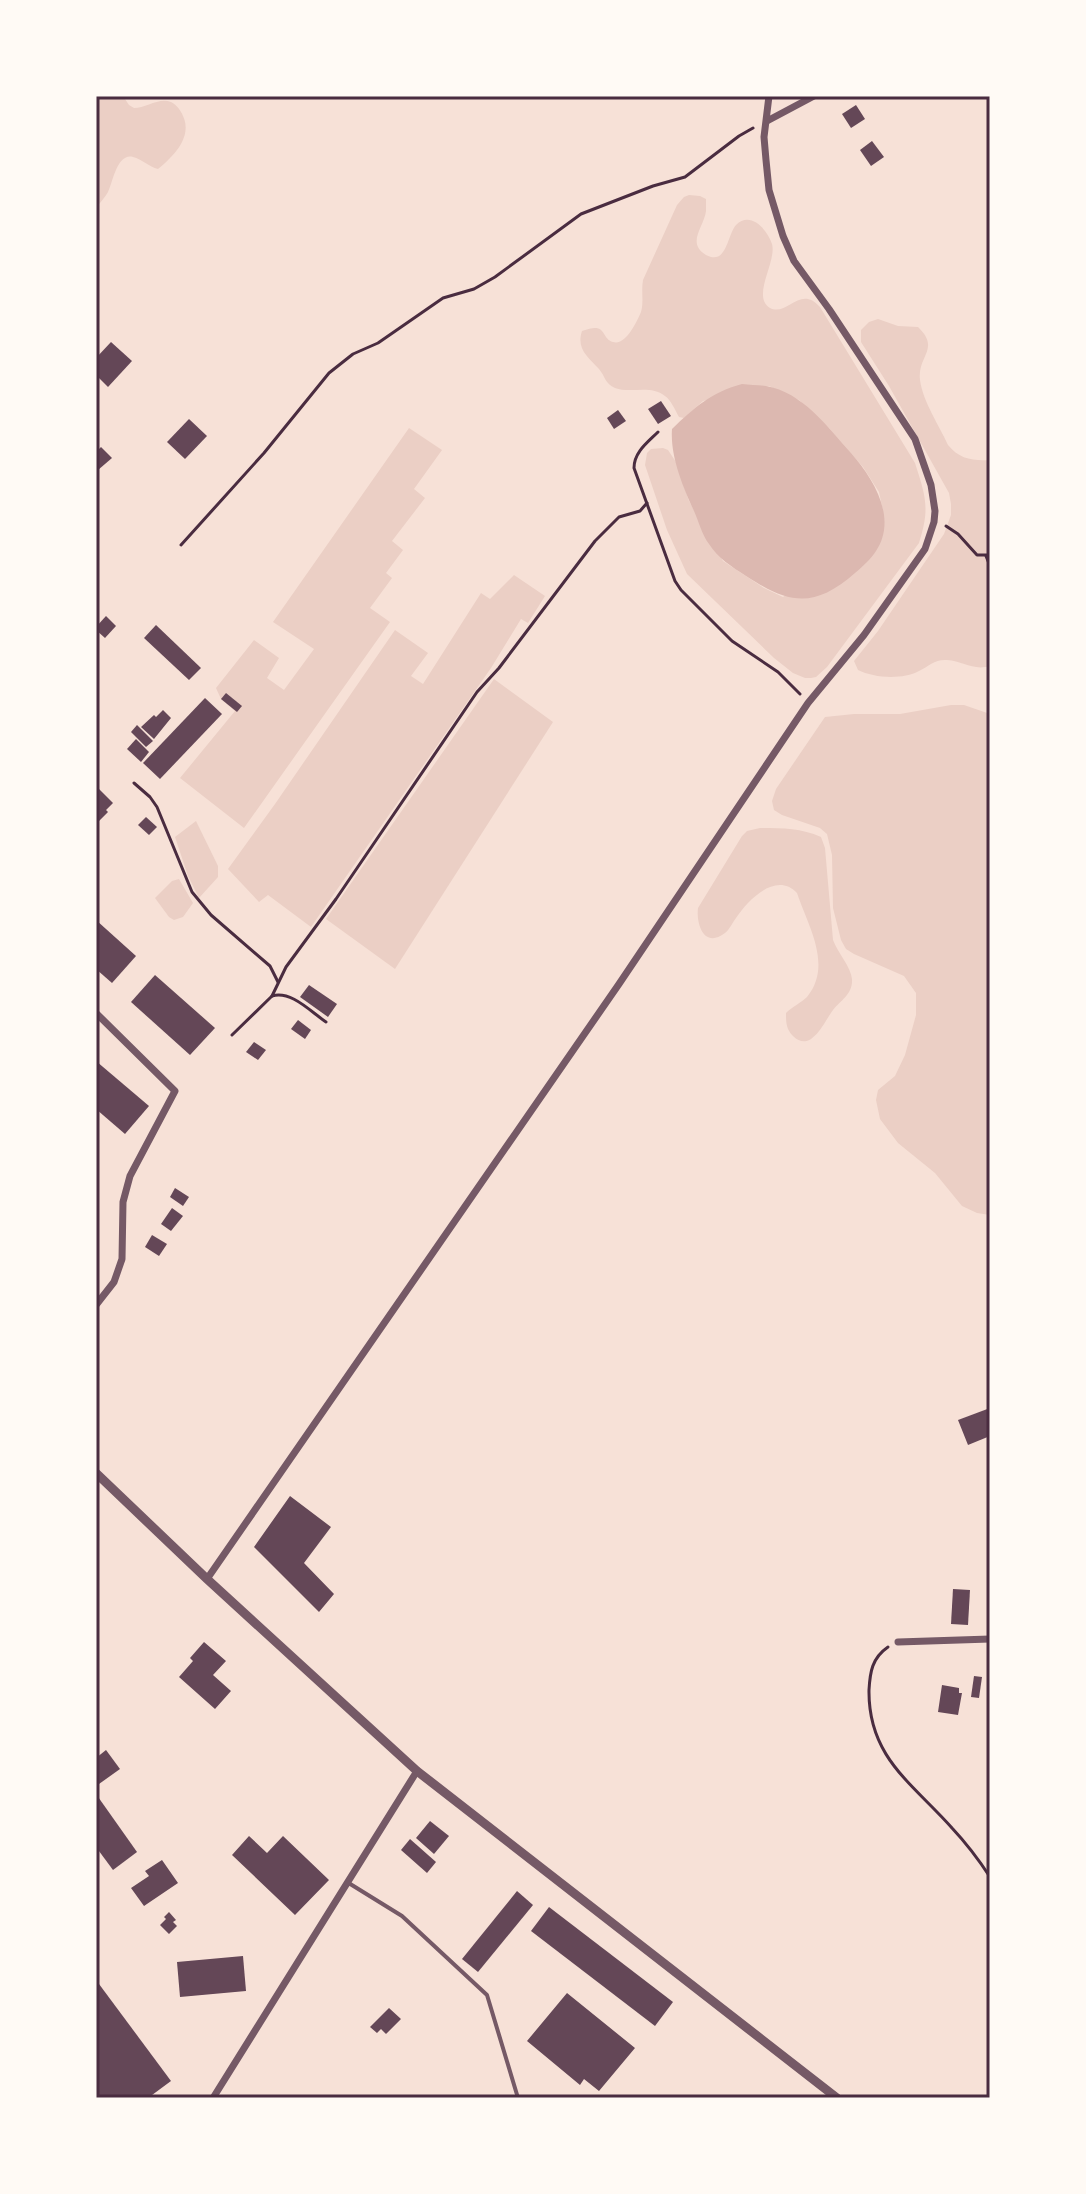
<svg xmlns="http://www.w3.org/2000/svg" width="1086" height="2194" font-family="'Source Sans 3',sans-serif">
  <rect width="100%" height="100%" fill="#f7e1d7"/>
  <!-- green -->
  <g fill="#ebcfc5">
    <path d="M98 96H123L129 105 134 108C146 108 159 97 171 102 177 105 181 111 183 116 193 137 173 157 158 169 149 167 142 159 133 157 117 153 113 182 108 192 105 197 100 203 96 208V98Z"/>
    <path d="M689 195 700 196 706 199C706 200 706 211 706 211 704 227 686 243 706 255 727 266 727 235 736 225 751 210 768 231 772 244 777 262 751 296 770 308 787 317 800 284 820 307L915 463C926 497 930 509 919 543L827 667 816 677 811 678H805L793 673 774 658 687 574 667 530 645 465 647 453 651 449 663 448 668 450 676 462 689 501 723 561 764 588 783 597 883 511 879 492 863 467 829 428 799 400 769 386 703 401 684 418 679 417C675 410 671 400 665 396 650 384 631 394 615 388 605 384 605 376 599 369 588 357 576 349 582 331 608 321 600 338 613 342 626 346 637 321 641 312 644 302 641 291 643 280L677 205 684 197Z"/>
    <path d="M878 319 898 326 918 327C941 349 917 356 920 380 923 402 939 425 948 445 959 459 973 461 990 460V666C973 671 963 661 947 660 935 659 929 666 919 671 902 680 874 678 858 670L854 661 878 631 944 534 951 515V504L949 493 889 386 861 342V330L869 322Z"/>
    <polygon points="409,428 442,450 414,489 425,498 392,541 403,550 386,573 392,578 370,608 390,622 244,828 180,778 235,711 221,699 216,688 254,640 279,658 267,678 284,690 314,649 273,622"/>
    <polygon points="514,575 545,596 528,623 521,619 491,668 311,927 268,895 259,902 228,869 275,804 395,630 428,653 411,676 423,684 481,593 490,599"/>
    <polygon points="494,679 553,722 395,969 326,919"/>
    <polygon points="951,705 964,705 990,714 990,1215 977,1213 962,1206 935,1173 898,1143 880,1119 876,1100 878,1090 895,1076 905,1055 916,1015 916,993 904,976 854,954 846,949 841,940 833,908 832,855 827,834 820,828 782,815 774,810 772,801 776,789 825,717 854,714 900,714"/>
    <polygon points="196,821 218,866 218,877 199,898 188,876 175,837"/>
    <path d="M760 828C782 828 801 828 821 837L825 848 833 940C838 953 851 967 852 979 853 994 841 1000 833 1010 824 1022 811 1054 793 1036 786 1029 786 1022 786 1013 793 1006 801 1003 807 997 833 965 808 926 797 893 776 871 748 900 736 918 732 923 730 929 725 933 704 949 696 924 698 908L742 836 747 831Z"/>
    <polygon points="179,879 193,903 183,917 174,920 169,917 155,898 172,881"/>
  </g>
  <!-- water -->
  <path fill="#dcb8b0" d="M742 384C750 385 758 385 766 386 802 392 828 427 851 453 873 478 898 518 876 551 871 559 862 567 855 573 814 609 789 604 746 576 732 567 718 558 709 544 702 535 699 522 694 511 683 487 670 456 672 429 695 407 710 393 742 384Z"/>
  <!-- building -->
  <g fill="#644757">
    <polygon points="856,105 865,119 851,128 842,114"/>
    <polygon points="872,141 884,157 871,166 860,150"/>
    <polygon points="111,342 132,361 108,387 96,375 96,358"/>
    <polygon points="661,401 671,416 658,424 648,409"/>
    <polygon points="618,410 626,421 614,429 607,418"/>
    <polygon points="189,419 207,436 185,459 167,442"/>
    <polygon points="101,447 112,458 98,470 96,468 96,452"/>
    <polygon points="106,616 116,626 105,638 96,630 96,627"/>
    <polygon points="156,625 201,668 189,680 144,638"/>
    <polygon points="226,693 242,706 237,712 221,699"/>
    <polygon points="205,698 222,714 160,779 143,763"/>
    <polygon points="163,710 171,718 154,739 141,727 154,715 156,717"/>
    <polygon points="137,725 153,741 146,747 131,732"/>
    <polygon points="136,739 149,752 141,762 127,749"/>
    <polygon points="96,786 113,803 106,810 108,812 96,824"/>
    <polygon points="146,817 157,827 149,835 138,825"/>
    <polygon points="96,920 136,956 112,983 96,969"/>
    <polygon points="155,975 215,1028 190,1055 131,1002"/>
    <polygon points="309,985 337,1004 328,1017 300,997"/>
    <polygon points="298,1020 311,1030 305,1039 291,1029"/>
    <polygon points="254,1042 266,1050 258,1060 246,1052"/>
    <polygon points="96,1061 149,1106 125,1134 96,1109"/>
    <polygon points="175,1188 189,1197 183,1206 170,1197"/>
    <polygon points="172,1208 183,1216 171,1231 161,1224"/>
    <polygon points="152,1235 167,1244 159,1256 145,1247"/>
    <polygon points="990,1408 990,1436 968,1445 958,1420"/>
    <polygon points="290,1496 331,1527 304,1563 334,1594 319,1612 254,1547"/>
    <polygon points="953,1589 970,1590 968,1625 951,1624"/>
    <polygon points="204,1642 226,1661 213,1675 231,1691 215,1709 179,1677 193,1661 190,1658"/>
    <polygon points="974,1676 982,1677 979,1698 971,1697"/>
    <polygon points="942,1685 959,1688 959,1693 962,1693 958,1715 938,1712"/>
    <polygon points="106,1750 120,1769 99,1784 96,1780 96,1758"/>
    <polygon points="96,1794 137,1852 113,1870 96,1847"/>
    <polygon points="430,1821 449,1836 434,1854 416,1838"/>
    <polygon points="249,1836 267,1853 283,1836 329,1880 295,1915 232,1855"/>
    <polygon points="410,1839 436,1862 427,1873 401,1850"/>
    <polygon points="162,1860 178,1883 144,1906 131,1888 149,1876 145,1871"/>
    <polygon points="517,1891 533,1905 478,1972 462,1959"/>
    <polygon points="549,1907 673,2002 655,2026 531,1931"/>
    <polygon points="169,1912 176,1920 173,1922 177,1926 169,1934 160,1925 166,1919 164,1917"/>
    <polygon points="243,1956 246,1991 180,1997 177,1962"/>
    <polygon points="99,1984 171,2081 148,2098 96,2098 96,1986"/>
    <polygon points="567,1993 635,2048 599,2091 584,2079 580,2085 527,2041"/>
    <polygon points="389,2008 401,2019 386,2034 381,2029 377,2033 370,2027"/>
  </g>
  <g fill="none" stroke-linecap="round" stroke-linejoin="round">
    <!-- path -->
    <g stroke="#4a2c40" stroke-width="3">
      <path d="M658 432C648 442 634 452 634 468L675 581 681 590 732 641 778 672 800 694"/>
      <polyline points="946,526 958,534 977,555 990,555"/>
      <polyline points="181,545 264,453 329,373 353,354 378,343 443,298 474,289 495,277 581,214 653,186 685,177 739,136 753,128"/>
      <polyline points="986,556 990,566"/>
      <polyline points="134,783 150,797 157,807 192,892 211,915 270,966 278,982"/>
      <polyline points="272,996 286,967 336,899 477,692 499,668 595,541 619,517 640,511 647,503"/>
      <path d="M232 1035 272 996C291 990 311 1012 326 1022"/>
      <path d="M888 1647C872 1658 870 1672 869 1690 868 1757 912 1783 952 1828 966 1843 979 1860 990 1877"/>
    </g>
    <!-- service -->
    <polyline stroke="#755966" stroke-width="4" points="347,1882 402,1916 487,1995 518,2098"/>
    <!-- minor -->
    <g stroke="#755966" stroke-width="7">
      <polyline points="767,121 814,96"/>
      <polyline points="96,1013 175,1091 130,1176 123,1202 122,1259 114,1282 96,1305"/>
      <polyline points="207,1579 619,984 808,703 864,635 925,549 934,522 935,511 931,485 915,439 829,309 794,261 783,236 769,190 766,160 764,137 769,96"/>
      <polyline points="898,1642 990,1639"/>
      <polyline points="213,2098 417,1771"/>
    </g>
    <!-- tertiary -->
    <polyline stroke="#755966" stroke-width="9" points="96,1473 207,1579 417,1771 837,2098"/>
  </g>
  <!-- border -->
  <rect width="1086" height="2194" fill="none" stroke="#fffaf5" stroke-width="196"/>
  <rect x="98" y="98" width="890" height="1998" fill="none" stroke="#4a2c40" stroke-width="3"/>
</svg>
